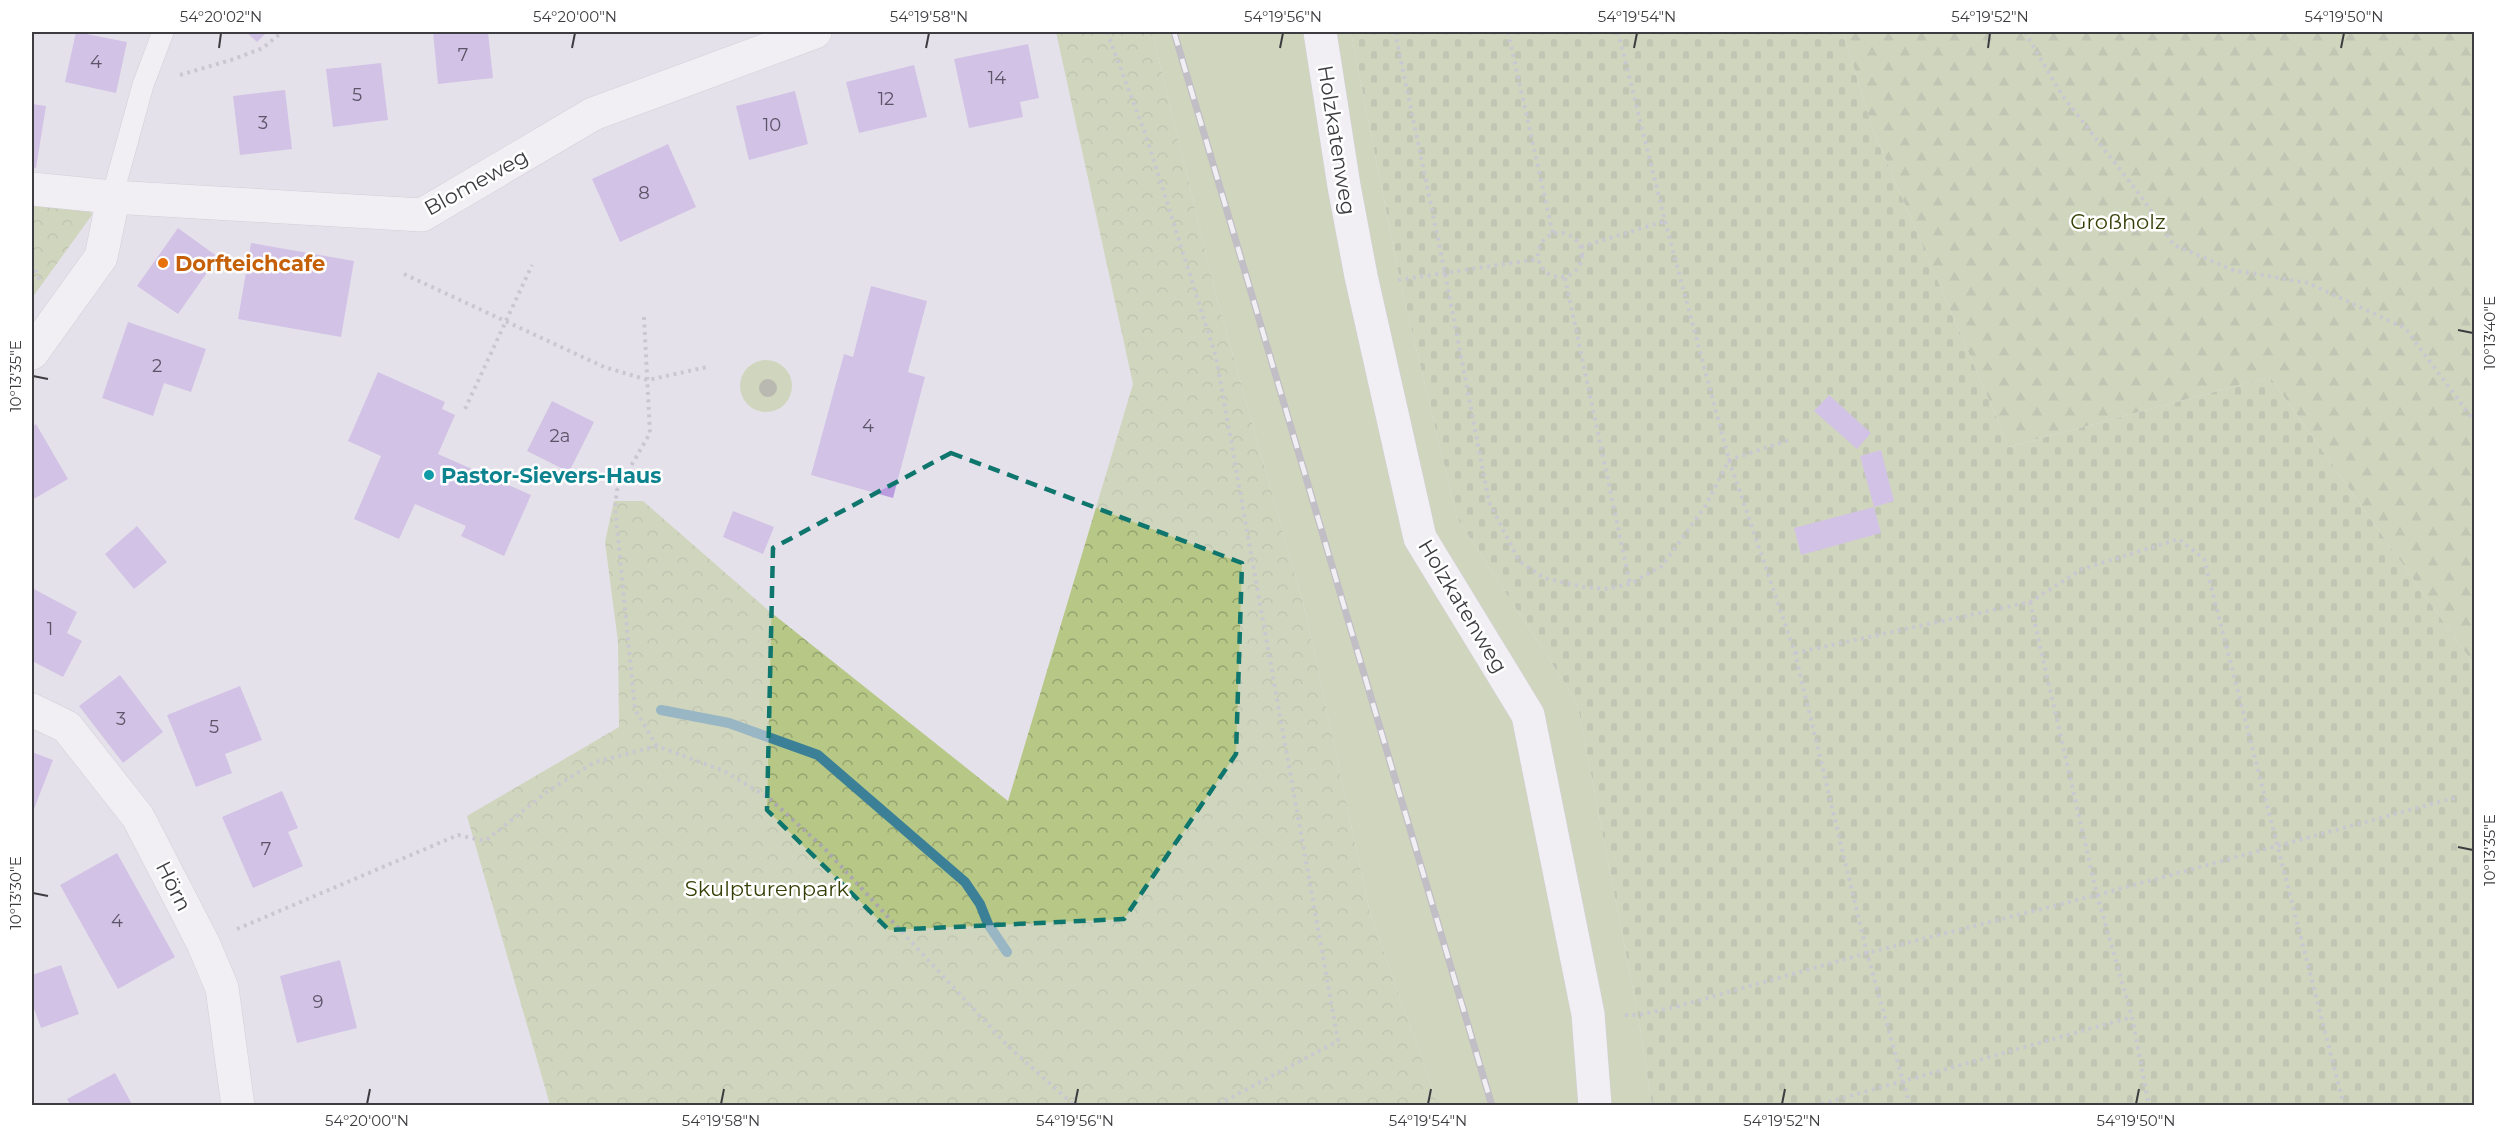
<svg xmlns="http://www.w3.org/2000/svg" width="2506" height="1137" font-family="Montserrat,sans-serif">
  <defs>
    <pattern id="forest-firs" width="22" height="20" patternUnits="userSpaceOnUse" patternTransform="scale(1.5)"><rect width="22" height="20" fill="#b6c786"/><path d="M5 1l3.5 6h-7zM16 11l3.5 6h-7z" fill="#95a36f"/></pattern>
    <pattern id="cemetery-stones" width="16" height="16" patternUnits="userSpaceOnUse" patternTransform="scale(1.5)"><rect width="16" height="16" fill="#b6c786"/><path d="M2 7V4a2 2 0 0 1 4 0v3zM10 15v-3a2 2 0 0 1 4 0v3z" fill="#95a36f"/></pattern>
    <pattern id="park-crowns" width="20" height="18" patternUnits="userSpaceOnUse" patternTransform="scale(1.5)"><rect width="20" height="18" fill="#b6c786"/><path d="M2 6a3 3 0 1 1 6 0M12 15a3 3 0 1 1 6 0" fill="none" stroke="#95a36f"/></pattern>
  </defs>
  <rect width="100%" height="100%" fill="#e5e1eb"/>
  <!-- grass -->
  <g fill="#b6c786">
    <polygon points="1152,32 1351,32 1400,281 1457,518 1577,702 1638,1015 1652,1105 1438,1105 1370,913 1306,614 1216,295"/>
    <circle cx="766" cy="386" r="26"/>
  </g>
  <!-- forest -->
  <polygon fill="url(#forest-firs)" points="1843,32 2474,32 2474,665 2270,377 2009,447 1873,130"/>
  <!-- cemetery -->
  <polygon fill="url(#cemetery-stones)" points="1351,32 1843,32 1873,130 2009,447 2270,377 2474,665 2474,1105 1652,1105 1638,1015 1577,702 1457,518 1400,281"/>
  <!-- park -->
  <g fill="url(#park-crowns)">
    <polygon points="1056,32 1152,32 1216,295 1306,614 1370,913 1438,1105 550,1105 467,816 619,727 618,642 605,542 614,501 643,501 768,610 1008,801 1133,384"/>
    <polygon points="32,202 90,206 92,215 32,298"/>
  </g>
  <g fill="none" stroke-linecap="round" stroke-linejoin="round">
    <!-- stream -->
    <polyline stroke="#3c8098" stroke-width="10" points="661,710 729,723 818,755 965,882 980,904 988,924 1007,952"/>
  </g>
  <!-- building -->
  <g fill="#ba9cdf">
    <polygon points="76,32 127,42 116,93 65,82"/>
    <polygon points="246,32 267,32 257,42"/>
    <polygon points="433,32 488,32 493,78 438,84"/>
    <polygon points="1028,44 1039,98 1020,102 1023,117 969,128 954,59"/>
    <polygon points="381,63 388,120 333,127 326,69"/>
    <polygon points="914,65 927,117 859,133 846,82"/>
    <polygon points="285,90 292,149 240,155 233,96"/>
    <polygon points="795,91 808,144 749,160 736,106"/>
    <polygon points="32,104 46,106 36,168 32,167"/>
    <polygon points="668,144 696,207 620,242 592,179"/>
    <polygon points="178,228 218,257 178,314 137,286"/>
    <polygon points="251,243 354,261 341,337 238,319"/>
    <polygon points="871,286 927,301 908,372 925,377 893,498 811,475 844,354 853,357"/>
    <polygon points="128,322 206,349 191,392 164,383 153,416 102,398"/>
    <polygon points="378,372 445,402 442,409 455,415 438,454 531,495 504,556 461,536 466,526 415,504 399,539 354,519 381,456 348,441"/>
    <polygon points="1829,395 1871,433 1857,449 1814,411"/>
    <polygon points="552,401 594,422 569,472 527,451"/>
    <polygon points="36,424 68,479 32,500 32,427"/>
    <polygon points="1881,450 1894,501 1874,507 1860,456"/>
    <polygon points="1874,507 1881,533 1801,555 1794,528"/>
    <polygon points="733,511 774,527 763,554 723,537"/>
    <polygon points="137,526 167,562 134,589 105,554"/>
    <polygon points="32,588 77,612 67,633 82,641 63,677 32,661"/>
    <polygon points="120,675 163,732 123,763 79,706"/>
    <polygon points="240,686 262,740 225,754 232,773 196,787 167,715"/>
    <polygon points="32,752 53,760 32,814"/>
    <polygon points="282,791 298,828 288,832 303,866 253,888 222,817"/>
    <polygon points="117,853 175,957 118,989 60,885"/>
    <polygon points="340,960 357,1028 297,1043 280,976"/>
    <polygon points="61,965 79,1014 41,1028 32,1003 32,975"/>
    <polygon points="115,1073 133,1106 71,1106 67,1099"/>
  </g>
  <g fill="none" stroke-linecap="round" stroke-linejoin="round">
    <defs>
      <polyline id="lane" points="112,197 143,85 163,32"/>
      <g id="street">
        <polyline points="1320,32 1344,186 1361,276 1420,538 1528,715 1588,1014 1595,1106"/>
        <polyline points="32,189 112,197 422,215 593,114 815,32"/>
        <polyline points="32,353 101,257 111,209"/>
        <polyline points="32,710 67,727 138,817 203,943 222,988 238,1106"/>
      </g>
    </defs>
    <!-- lane casing -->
    <use href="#lane" stroke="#bcb8c2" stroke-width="22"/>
    <!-- street casing -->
    <use href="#street" stroke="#bcb8c2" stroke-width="34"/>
    <!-- path -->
    <g stroke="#aaa7af" stroke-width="4" stroke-dasharray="3 4.5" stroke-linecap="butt">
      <polyline points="1107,32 1146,136 1216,357 1338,1041 1215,1106"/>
      <polyline points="1395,32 1445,273 1489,502 1519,561 1544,578 1584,587 1605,589 1630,584 1662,566 1706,505 1729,460 1789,440"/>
      <polyline points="1508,32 1553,234"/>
      <polyline points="1618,32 1665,221 1729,460 1795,653 1867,953 1910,1106"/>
      <polyline points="2025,32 2062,95 2143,199 2174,245 2233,270 2308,283 2405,328 2474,421"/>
      <polyline points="180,75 234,59 263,48 282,32"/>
      <circle cx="1560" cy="255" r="22"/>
      <polyline points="1581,247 1665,221"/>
      <polyline points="32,263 40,281"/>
      <polyline points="404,274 604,367 648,380 707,367"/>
      <polyline points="1565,278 1630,584"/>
      <polyline points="1398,280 1538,259"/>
      <polyline points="644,317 650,433 617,490 615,507 635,710 657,746"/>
      <polyline points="465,409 532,265"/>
      <polyline points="2030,602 2097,895 2132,1017 2149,1106"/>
      <polyline points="1795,653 2030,602 2082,569 2179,539 2204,559 2344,1106"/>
      <polyline points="237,929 458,835 485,841 548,791 595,762 657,746 724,771 769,798 825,849 1008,1046 1075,1106"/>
      <polyline points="1625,1015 1638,1015 1679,1006 1867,953 2097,895 2457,797"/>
      <polyline points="1814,1106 2132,1017"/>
    </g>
    <!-- lane -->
    <use href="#lane" stroke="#fff" stroke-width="21"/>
    <!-- street -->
    <use href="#street" stroke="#fff" stroke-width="33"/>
    <defs>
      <polyline id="rail" points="1174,32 1492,1106"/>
    </defs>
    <!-- rail casing -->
    <use href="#rail" stroke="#949299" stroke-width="7"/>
    <!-- rail -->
    <use href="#rail" stroke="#fff" stroke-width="4.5" stroke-dasharray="14" stroke-linecap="butt"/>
  </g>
  <!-- trees -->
  <circle fill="#84886c" cx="768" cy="388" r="9"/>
  <!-- marked area -->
  <path d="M0 0H2506V1137H0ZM951 453 1242 563 1236 754 1124 919 889 930 767 810 773 548Z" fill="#e5e1eb" fill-opacity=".55" fill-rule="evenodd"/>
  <path fill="none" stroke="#0f766e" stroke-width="4.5" stroke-dasharray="12 8" stroke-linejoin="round" d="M951 453 1242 563 1236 754 1124 919 889 930 767 810 773 548Z"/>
  <!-- ticks -->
  <path fill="none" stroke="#3d3c40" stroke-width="2" d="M219 48 221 33M572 48 575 33M926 48 929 33M1280 48 1283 33M1634 48 1637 33M1988 48 1990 33M2341 48 2344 33M2458 330 2473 333M33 376 48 379M2458 847 2473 850M33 893 48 896M367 1104 370 1089M721 1104 724 1089M1075 1104 1078 1089M1428 1104 1431 1089M1782 1104 1785 1089M2136 1104 2139 1089"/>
  <!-- markers -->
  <circle fill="#e8710a" stroke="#fff" stroke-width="2" cx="163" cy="263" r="6"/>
  <circle fill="#0f9aa8" stroke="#fff" stroke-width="2" cx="429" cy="475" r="6"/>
  <g text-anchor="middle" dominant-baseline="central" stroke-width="5" stroke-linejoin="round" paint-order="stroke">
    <!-- number labels -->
    <g font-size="18" fill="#5c5468">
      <text x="463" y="55">7</text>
      <text x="96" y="62">4</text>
      <text x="997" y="78">14</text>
      <text x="357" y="95">5</text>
      <text x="886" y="99">12</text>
      <text x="263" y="123">3</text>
      <text x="772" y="125">10</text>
      <text x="644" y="193">8</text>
      <text x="157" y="366">2</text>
      <text x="868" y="426">4</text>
      <text x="560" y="436">2a</text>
      <text x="50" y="629">1</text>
      <text x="121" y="719">3</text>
      <text x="214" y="727">5</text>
      <text x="266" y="849">7</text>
      <text x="117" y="921">4</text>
      <text x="318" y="1002">9</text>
    </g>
    <!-- street labels -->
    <g font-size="21" fill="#3d3c40" stroke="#fff">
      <text transform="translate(1337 140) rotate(81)">Holzkatenweg</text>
      <text transform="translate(476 182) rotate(-29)">Blomeweg</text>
      <text transform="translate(1463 606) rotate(59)">Holzkatenweg</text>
      <text transform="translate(174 886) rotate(63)">Hörn</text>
    </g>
    <!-- park labels -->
    <g font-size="21" fill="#353f05" stroke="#fff">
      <text x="2118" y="221">Großholz</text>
      <text x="767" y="888">Skulpturenpark</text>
    </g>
    <!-- food labels -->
    <g font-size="21" font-weight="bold" fill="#c56008" stroke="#fff" text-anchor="start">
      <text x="175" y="263">Dorfteichcafe</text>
    </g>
    <!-- culture labels -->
    <g font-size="21" font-weight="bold" fill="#0d838f" stroke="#fff" text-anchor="start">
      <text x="441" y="475">Pastor-Sievers-Haus</text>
    </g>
  </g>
  <!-- border -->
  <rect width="2506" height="1137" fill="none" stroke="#ffffff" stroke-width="66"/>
  <rect x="33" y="33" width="2440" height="1071" fill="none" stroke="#3d3c40" stroke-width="2"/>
  <g font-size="15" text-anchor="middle" fill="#3d3c40">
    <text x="221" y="22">54°20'02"N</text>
    <text x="575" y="22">54°20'00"N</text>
    <text x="929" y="22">54°19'58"N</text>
    <text x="1283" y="22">54°19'56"N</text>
    <text x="1637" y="22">54°19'54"N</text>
    <text x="1990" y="22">54°19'52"N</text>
    <text x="2344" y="22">54°19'50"N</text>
    <text transform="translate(2490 333) rotate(-90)" y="5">10°13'40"E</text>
    <text transform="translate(16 376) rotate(-90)" y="5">10°13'35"E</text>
    <text transform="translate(2490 850) rotate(-90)" y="5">10°13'35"E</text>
    <text transform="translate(16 893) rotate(-90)" y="5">10°13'30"E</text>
    <text x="367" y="1126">54°20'00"N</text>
    <text x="721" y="1126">54°19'58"N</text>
    <text x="1075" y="1126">54°19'56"N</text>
    <text x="1428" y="1126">54°19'54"N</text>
    <text x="1782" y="1126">54°19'52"N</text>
    <text x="2136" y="1126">54°19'50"N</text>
  </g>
</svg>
